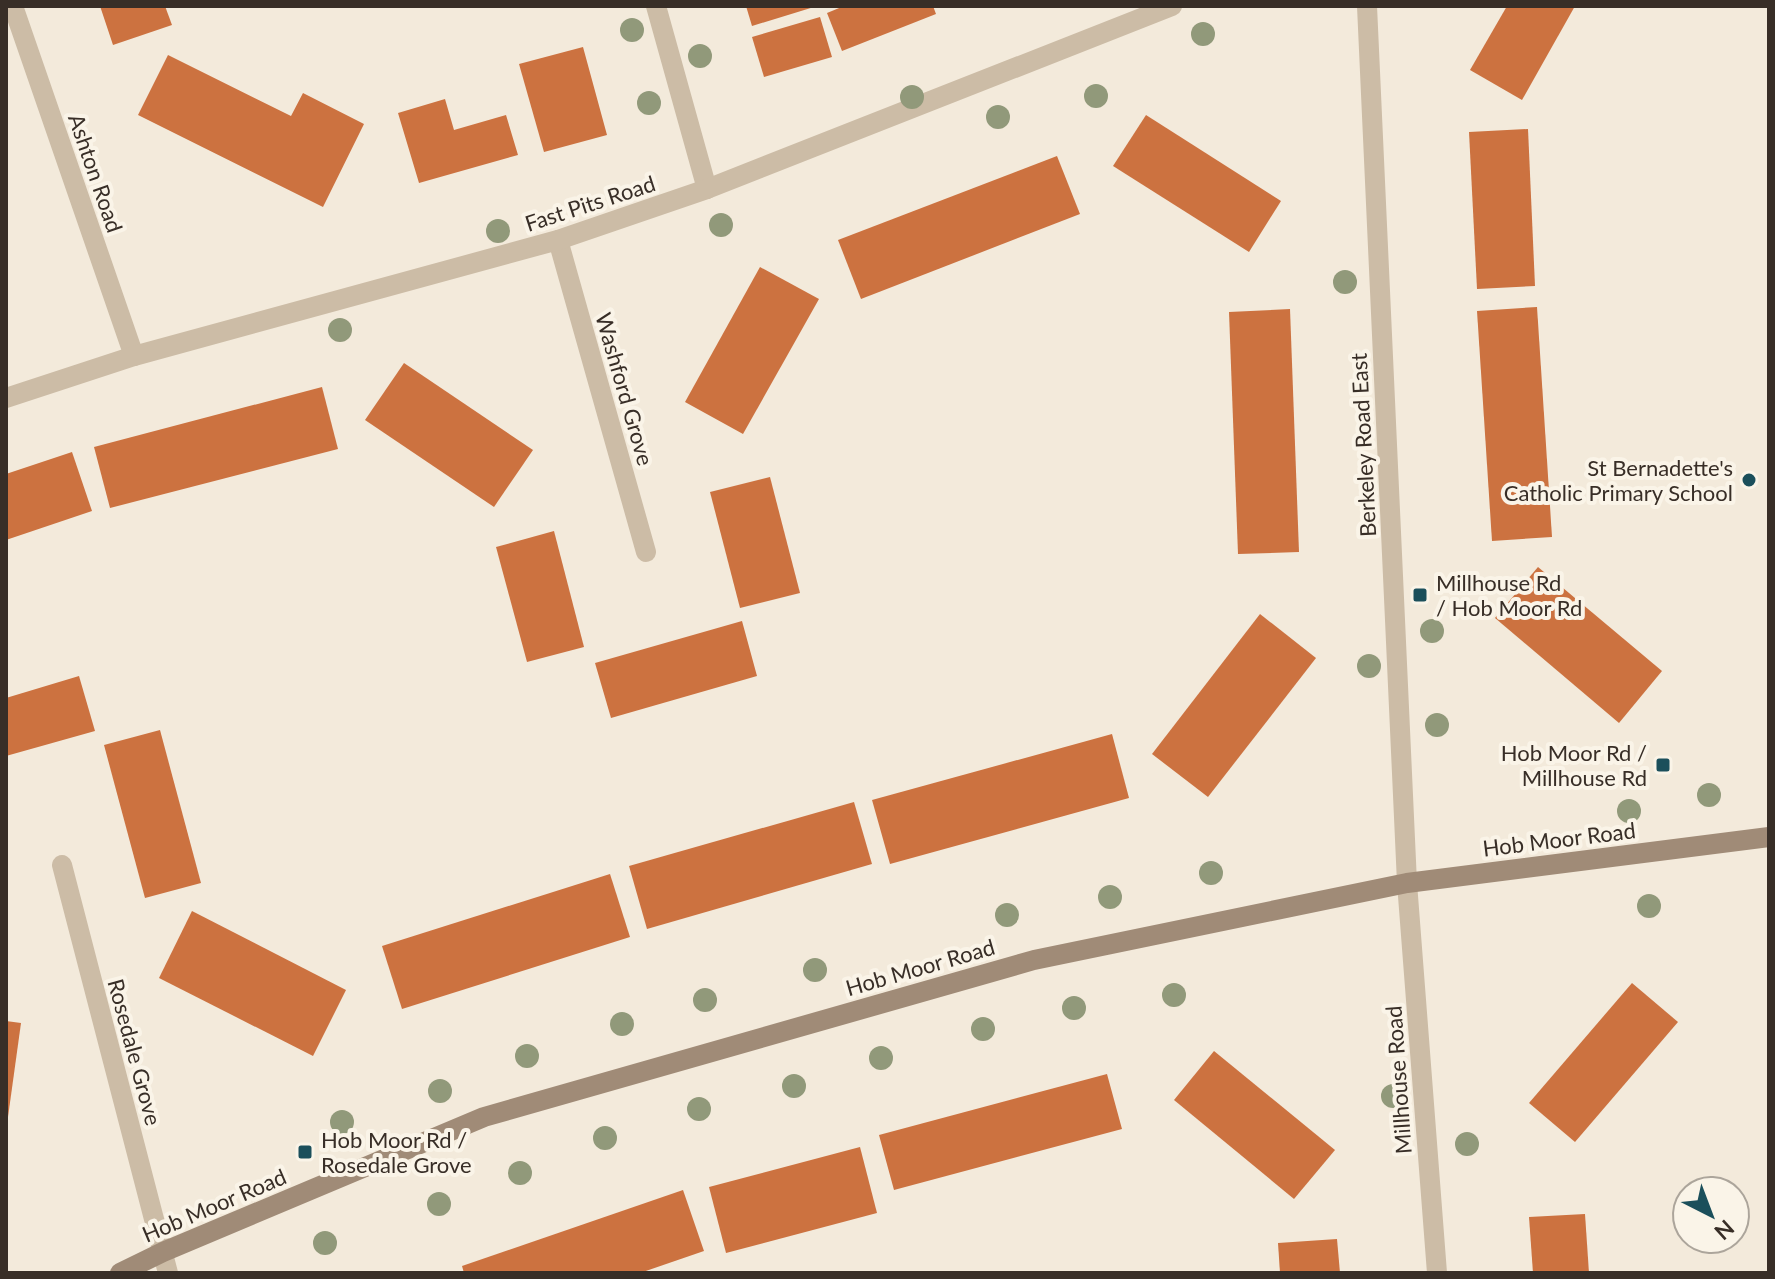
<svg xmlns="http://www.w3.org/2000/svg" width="1775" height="1279" font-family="Lato,sans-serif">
  <rect width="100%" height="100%" fill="#f3eadb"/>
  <!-- building -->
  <g fill="#cc7240">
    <polygon points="100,6 165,6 172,25 113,45"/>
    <polygon points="746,6 814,6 814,7 752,26"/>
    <polygon points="844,6 933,6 936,14 842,51 827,13"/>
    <polygon points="1507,6 1575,6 1522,100 1470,70"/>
    <polygon points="820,17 832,57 764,77 752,37"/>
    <polygon points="583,47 607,135 544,152 519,64"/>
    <polygon points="168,55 291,116 303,93 364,124 323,207 138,115"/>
    <polygon points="445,99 454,130 506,115 518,155 419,183 398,113"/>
    <polygon points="1146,115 1281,201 1249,252 1113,166"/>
    <polygon points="1528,129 1535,286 1477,289 1469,132"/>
    <polygon points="1057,156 1080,214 861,299 838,240"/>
    <polygon points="760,267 819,299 743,434 685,402"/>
    <polygon points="1537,307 1552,537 1492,541 1477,311"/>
    <polygon points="1290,309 1299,552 1238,554 1229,312"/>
    <polygon points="404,363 533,450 494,507 365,420"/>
    <polygon points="322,387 338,449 110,508 94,447"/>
    <polygon points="72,452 92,511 6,540 6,474"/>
    <polygon points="770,477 800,593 740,608 710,492"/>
    <polygon points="554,531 584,647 527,662 496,547"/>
    <polygon points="1538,567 1662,671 1619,723 1495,618"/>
    <polygon points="1260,614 1316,658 1208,797 1152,754"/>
    <polygon points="742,621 757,676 611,718 595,663"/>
    <polygon points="79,676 95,731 6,756 6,698"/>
    <polygon points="160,730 201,883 145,898 104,745"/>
    <polygon points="1112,734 1129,798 890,864 872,800"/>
    <polygon points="854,802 872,864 647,929 629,866"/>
    <polygon points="610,874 630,937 402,1009 382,946"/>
    <polygon points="192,911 346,990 313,1056 159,978"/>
    <polygon points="1632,983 1678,1022 1575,1142 1529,1103"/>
    <polygon points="6,1021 21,1023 8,1117 6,1117"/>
    <polygon points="1214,1051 1335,1150 1294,1199 1174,1100"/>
    <polygon points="1107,1074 1122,1129 894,1190 879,1135"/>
    <polygon points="860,1147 877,1213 726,1253 709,1187"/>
    <polygon points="683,1190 704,1251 640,1273 464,1273 462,1266"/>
    <polygon points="1585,1214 1589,1273 1533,1273 1529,1217"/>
    <polygon points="1337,1239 1340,1273 1280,1273 1278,1243"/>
  </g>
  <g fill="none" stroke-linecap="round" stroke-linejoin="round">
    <!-- street -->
    <g stroke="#ccbca6" stroke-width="20">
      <polyline points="13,6 134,356"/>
      <polyline points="656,6 707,189"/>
      <polyline points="1367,6 1407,883 1437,1273"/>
      <polyline points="558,240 646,552"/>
      <polyline points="6,398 134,356 558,240 707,189 1172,6"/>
      <polyline points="62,865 168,1273"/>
    </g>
    <!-- secondary -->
    <polyline stroke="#a08b77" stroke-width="20" points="120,1273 163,1252 484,1117 1034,960 1407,883 1769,837"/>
  </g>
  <!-- trees -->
  <g fill="#91997a">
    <circle cx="632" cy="30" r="12"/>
    <circle cx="1203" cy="34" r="12"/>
    <circle cx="700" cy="56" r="12"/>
    <circle cx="1096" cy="96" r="12"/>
    <circle cx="912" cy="97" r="12"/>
    <circle cx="649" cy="103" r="12"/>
    <circle cx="998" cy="117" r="12"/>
    <circle cx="721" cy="225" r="12"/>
    <circle cx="498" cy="231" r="12"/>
    <circle cx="1345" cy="282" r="12"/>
    <circle cx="340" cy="330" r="12"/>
    <circle cx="1432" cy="631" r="12"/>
    <circle cx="1369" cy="666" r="12"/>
    <circle cx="1437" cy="725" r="12"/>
    <circle cx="1709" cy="795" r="12"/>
    <circle cx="1629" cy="811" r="12"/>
    <circle cx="1211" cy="873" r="12"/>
    <circle cx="1110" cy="897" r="12"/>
    <circle cx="1649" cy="906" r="12"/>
    <circle cx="1007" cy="915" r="12"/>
    <circle cx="815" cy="970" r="12"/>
    <circle cx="1174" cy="995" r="12"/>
    <circle cx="705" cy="1000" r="12"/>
    <circle cx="1074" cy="1008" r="12"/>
    <circle cx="622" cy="1024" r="12"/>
    <circle cx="983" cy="1029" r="12"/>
    <circle cx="527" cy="1056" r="12"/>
    <circle cx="881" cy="1058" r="12"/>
    <circle cx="794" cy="1086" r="12"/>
    <circle cx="440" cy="1091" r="12"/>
    <circle cx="1393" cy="1096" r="12"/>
    <circle cx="699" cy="1109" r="12"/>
    <circle cx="342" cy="1122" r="12"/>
    <circle cx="605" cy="1138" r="12"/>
    <circle cx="1467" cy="1144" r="12"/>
    <circle cx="520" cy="1173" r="12"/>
    <circle cx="439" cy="1204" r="12"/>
    <circle cx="325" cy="1243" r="12"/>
  </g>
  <!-- markers -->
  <g fill="#1b4f5b" stroke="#faf4e8" stroke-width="3">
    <circle cx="1749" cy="480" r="8"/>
    <rect x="1412" y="587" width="16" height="16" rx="4"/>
    <rect x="1655" y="757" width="16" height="16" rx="4"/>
    <rect x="297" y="1144" width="16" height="16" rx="4"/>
  </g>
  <g text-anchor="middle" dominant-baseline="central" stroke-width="8" stroke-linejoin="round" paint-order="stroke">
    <!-- street labels -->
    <g font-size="22" fill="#382e27" stroke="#faf4e8">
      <text transform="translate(96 173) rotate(71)">Ashton Road</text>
      <text transform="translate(590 203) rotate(-18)">Fast Pits Road</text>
      <text transform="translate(625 389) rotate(74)">Washford Grove</text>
      <text transform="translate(1363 445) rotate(-93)">Berkeley Road East</text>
      <text transform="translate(1559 839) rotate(-7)">Hob Moor Road</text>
      <text transform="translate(920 967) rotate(-16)">Hob Moor Road</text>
      <text transform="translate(135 1052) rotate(75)">Rosedale Grove</text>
      <text transform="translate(1398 1080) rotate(-94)">Millhouse Road</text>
      <text transform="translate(214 1205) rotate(-23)">Hob Moor Road</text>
    </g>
    <!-- poi labels -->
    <g font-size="22" fill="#382e27" stroke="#faf4e8" text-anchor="end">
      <text x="1733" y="467">St Bernadette's<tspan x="1733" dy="25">Catholic Primary School</tspan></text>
      <text x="1436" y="582" text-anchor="start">Millhouse Rd<tspan x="1436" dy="25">/ Hob Moor Rd</tspan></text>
      <text x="1647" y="752">Hob Moor Rd /<tspan x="1647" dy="25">Millhouse Rd</tspan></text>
      <text x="321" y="1139" text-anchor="start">Hob Moor Rd /<tspan x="321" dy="25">Rosedale Grove</tspan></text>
    </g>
  </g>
  <!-- border -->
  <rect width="1775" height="1279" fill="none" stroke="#382e27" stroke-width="16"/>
  <!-- north arrow -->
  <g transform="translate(1711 1215) rotate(138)"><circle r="38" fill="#faf4e8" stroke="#aca59b" stroke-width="2"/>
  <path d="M0-6L14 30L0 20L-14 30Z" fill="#1b4f5b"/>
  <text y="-12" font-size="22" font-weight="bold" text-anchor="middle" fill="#382e27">N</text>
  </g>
</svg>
